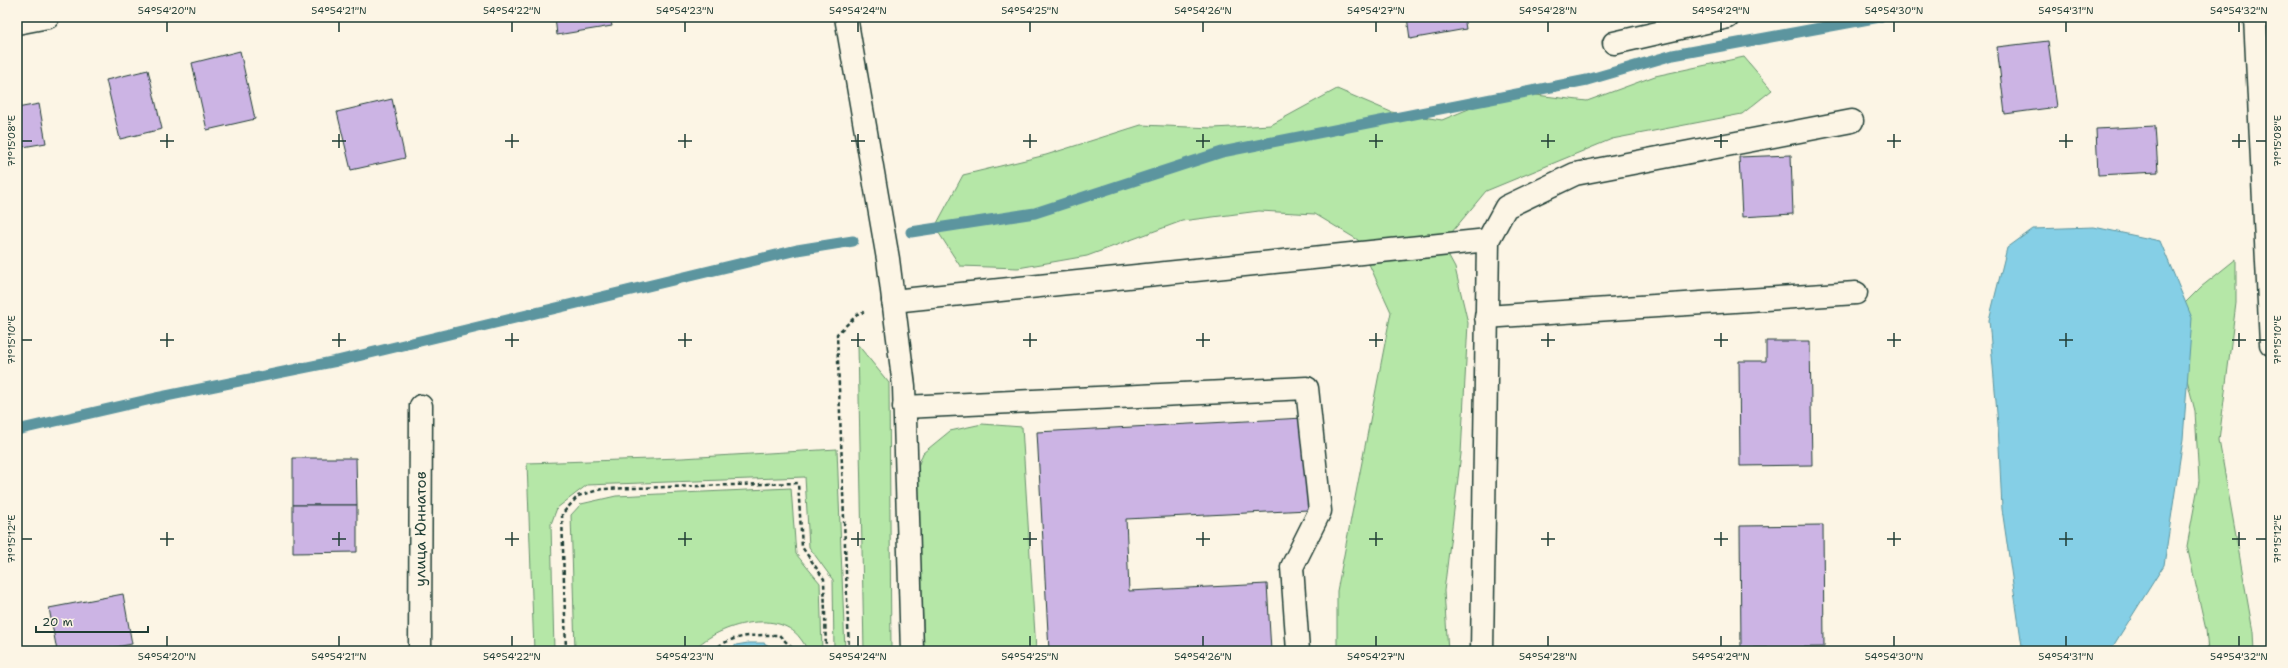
<svg xmlns="http://www.w3.org/2000/svg" width="2288" height="668" font-family="'Shantell Sans',sans-serif">
  <rect width="100%" height="100%" fill="#fcf5e5"/>
  <filter id="ink" filterUnits="userSpaceOnUse"><feTurbulence type="fractalNoise" baseFrequency=".025" numOctaves="2"/><feDisplacementMap in="SourceGraphic" scale="8" xChannelSelector="R" yChannelSelector="G"/><feConvolveMatrix kernelMatrix="1 2 1 2 8 2 1 2 1" color-interpolation-filters="sRGB"/></filter>
  <g filter="url(#ink)">
    <!-- green -->
    <g fill="#b5e7a7" stroke="#6a926e">
      <polygon points="1744,57 1772,90 1742,114 1612,139 1486,191 1442,244 1455,268 1468,323 1461,454 1444,591 1448,651 1337,651 1337,591 1391,312 1358,240 1315,214 1259,211 1182,221 1087,256 1018,268 960,266 935,227 963,175 1046,155 1141,125 1213,128 1271,125 1337,89 1391,112 1442,120 1510,92 1587,101 1655,76"/>
      <polygon points="2236,259 2236,303 2219,440 2253,632 2254,651 2208,651 2206,630 2187,546 2199,481 2195,411 2171,317 2201,287"/>
      <polygon points="858,345 889,383 891,651 864,651"/>
      <polygon points="982,424 1022,427 1036,651 924,651 917,469 923,453 950,431"/>
      <polygon points="837,449 845,651 834,651 833,580 809,547 805,477 587,485 557,508 551,524 554,651 534,651 527,463 682,458"/>
      <path d="M791 488 796 554 820 583 822 651H807C806 646 803 642 800 638 777 607 714 626 693 651H575L571 515 581 504 616 496Z"/>
    </g>
    <!-- water -->
    <g fill="#85cfe6" stroke="#5c959f">
      <polygon points="2094,227 2160,241 2192,318 2183,439 2164,565 2110,651 2027,651 2022,646 2002,509 1998,425 1989,320 2007,248 2033,229"/>
      <polygon points="748,643 764,643 778,651 728,651 736,645"/>
    </g>
    <g fill="none" stroke-linecap="round" stroke-linejoin="round">
      <!-- stream -->
      <g stroke="#5c959f" stroke-width="11">
        <polyline points="911,232 1035,213 1222,152 1587,80 1673,55 1880,17"/>
        <polyline points="17,430 156,398 337,361 797,250 853,241"/>
      </g>
    </g>
    <!-- building -->
    <g fill="#ccb4e4" stroke="#1f3d34">
      <polygon points="555,17 610,17 612,26 557,35"/>
      <polygon points="1407,17 1464,17 1466,29 1410,39"/>
      <polygon points="2048,41 2057,107 2005,114 1997,47"/>
      <polygon points="240,51 255,119 207,130 192,63"/>
      <polygon points="148,70 162,129 120,139 106,80"/>
      <polygon points="392,99 405,158 351,170 337,112"/>
      <polygon points="39,104 46,143 17,148 17,108"/>
      <polygon points="2155,126 2158,172 2098,175 2096,129"/>
      <polygon points="1791,155 1793,214 1742,217 1739,157"/>
      <polygon points="1766,341 1810,341 1812,465 1740,466 1739,361 1766,361"/>
      <polygon points="1304,418 1308,510 1126,519 1129,591 1267,584 1271,651 1049,651 1037,432"/>
      <polygon points="293,458 356,458 357,505 293,505"/>
      <polygon points="293,505 357,505 357,552 293,553"/>
      <polygon points="1823,525 1824,647 1741,648 1740,526"/>
      <polygon points="123,594 132,644 95,651 57,651 49,608"/>
    </g>
    <g fill="none" stroke-linecap="round" stroke-linejoin="round">
      <defs>
        <g id="minor">
          <polyline points="846,17 888,259 904,386 912,651"/>
          <polyline points="2255,17 2271,344"/>
          <polyline points="17,23 48,17"/>
          <polyline points="1614,43 1728,17"/>
          <polyline points="893,301 1488,240 1506,207 1575,174 1852,121"/>
          <polyline points="1486,317 1856,293"/>
          <polyline points="904,407 1307,388 1320,511 1292,567 1298,651"/>
          <path id="s1" d="M420 651 421 406"/>
          <polyline points="1482,651 1488,240"/>
        </g>
      </defs>
      <!-- minor casing -->
      <use href="#minor" stroke="#1f3d34" stroke-width="25"/>
      <!-- path -->
      <g stroke="#1f3d34" stroke-width="2.5" stroke-dasharray="4 3" stroke-linecap="butt">
        <polyline points="566,651 562,514 578,496 602,489 798,483 802,547 824,579 826,651"/>
        <path d="M713 651C731 634 756 635 779 635L795 651"/>
        <polyline points="849,651 837,334 858,314 864,312"/>
      </g>
      <!-- minor -->
      <use href="#minor" stroke="#fcf5e5" stroke-width="22"/>
    </g>
  </g>
  <!-- ticks -->
  <path fill="none" stroke="#1f3d34" stroke-width="1.5" d="M167 22V32M339 22V32M512 22V32M685 22V32M858 22V32M1030 22V32M1203 22V32M1376 22V32M1548 22V32M1721 22V32M1894 22V32M2066 22V32M2239 22V32M167 134V148M339 134V148M512 134V148M685 134V148M858 134V148M1030 134V148M1203 134V148M1376 134V148M1548 134V148M1721 134V148M1894 134V148M2066 134V148M2239 134V148M22 141H32M160 141H174M332 141H346M505 141H519M678 141H692M851 141H865M1023 141H1037M1196 141H1210M1369 141H1383M1541 141H1555M1714 141H1728M1887 141H1901M2059 141H2073M2232 141H2246M2256 141H2266M167 333V347M339 333V347M512 333V347M685 333V347M858 333V347M1030 333V347M1203 333V347M1376 333V347M1548 333V347M1721 333V347M1894 333V347M2066 333V347M2239 333V347M22 340H32M160 340H174M332 340H346M505 340H519M678 340H692M851 340H865M1023 340H1037M1196 340H1210M1369 340H1383M1541 340H1555M1714 340H1728M1887 340H1901M2059 340H2073M2232 340H2246M2256 340H2266M167 532V546M339 532V546M512 532V546M685 532V546M858 532V546M1030 532V546M1203 532V546M1376 532V546M1548 532V546M1721 532V546M1894 532V546M2066 532V546M2239 532V546M22 539H32M160 539H174M332 539H346M505 539H519M678 539H692M851 539H865M1023 539H1037M1196 539H1210M1369 539H1383M1541 539H1555M1714 539H1728M1887 539H1901M2059 539H2073M2232 539H2246M2256 539H2266M167 636V646M339 636V646M512 636V646M685 636V646M858 636V646M1030 636V646M1203 636V646M1376 636V646M1548 636V646M1721 636V646M1894 636V646M2066 636V646M2239 636V646"/>
  <g text-anchor="middle" dominant-baseline="central" stroke-width="3" stroke-linejoin="round" paint-order="stroke">
    <!-- street labels -->
    <g font-size="15" fill="#1f3d34" stroke="#fcf5e5">
      <text stroke="none"><textPath href="#s1" startOffset="122">улица Юннатов</textPath></text>
    </g>
  </g>
  <!-- margin -->
  <rect width="2288" height="668" fill="none" stroke="#fcf5e5" stroke-width="44"/>
  <!-- scale -->
  <path d="M36 626v6h112v-6" fill="none" stroke="#1f3d34" stroke-width="2"/>
  <text x="42" y="626" font-size="12" fill="#1f3d34" stroke="#fcf5e5" stroke-width="3" paint-order="stroke">20 m</text>
  <rect x="22" y="22" width="2244" height="624" fill="none" stroke="#1f3d34" stroke-width="1.5"/>
  <g font-size="10" text-anchor="middle" fill="#1f3d34">
    <text x="167" y="14">54°54'20"N</text>
    <text x="339" y="14">54°54'21"N</text>
    <text x="512" y="14">54°54'22"N</text>
    <text x="685" y="14">54°54'23"N</text>
    <text x="858" y="14">54°54'24"N</text>
    <text x="1030" y="14">54°54'25"N</text>
    <text x="1203" y="14">54°54'26"N</text>
    <text x="1376" y="14">54°54'27"N</text>
    <text x="1548" y="14">54°54'28"N</text>
    <text x="1721" y="14">54°54'29"N</text>
    <text x="1894" y="14">54°54'30"N</text>
    <text x="2066" y="14">54°54'31"N</text>
    <text x="2239" y="14">54°54'32"N</text>
    <text transform="translate(2277 141) rotate(-90)" y="4">71°15'08"E</text>
    <text transform="translate(11 141) rotate(-90)" y="4">71°15'08"E</text>
    <text transform="translate(2277 340) rotate(-90)" y="4">71°15'10"E</text>
    <text transform="translate(11 340) rotate(-90)" y="4">71°15'10"E</text>
    <text transform="translate(2277 539) rotate(-90)" y="4">71°15'12"E</text>
    <text transform="translate(11 539) rotate(-90)" y="4">71°15'12"E</text>
    <text x="167" y="660">54°54'20"N</text>
    <text x="339" y="660">54°54'21"N</text>
    <text x="512" y="660">54°54'22"N</text>
    <text x="685" y="660">54°54'23"N</text>
    <text x="858" y="660">54°54'24"N</text>
    <text x="1030" y="660">54°54'25"N</text>
    <text x="1203" y="660">54°54'26"N</text>
    <text x="1376" y="660">54°54'27"N</text>
    <text x="1548" y="660">54°54'28"N</text>
    <text x="1721" y="660">54°54'29"N</text>
    <text x="1894" y="660">54°54'30"N</text>
    <text x="2066" y="660">54°54'31"N</text>
    <text x="2239" y="660">54°54'32"N</text>
  </g>
</svg>
